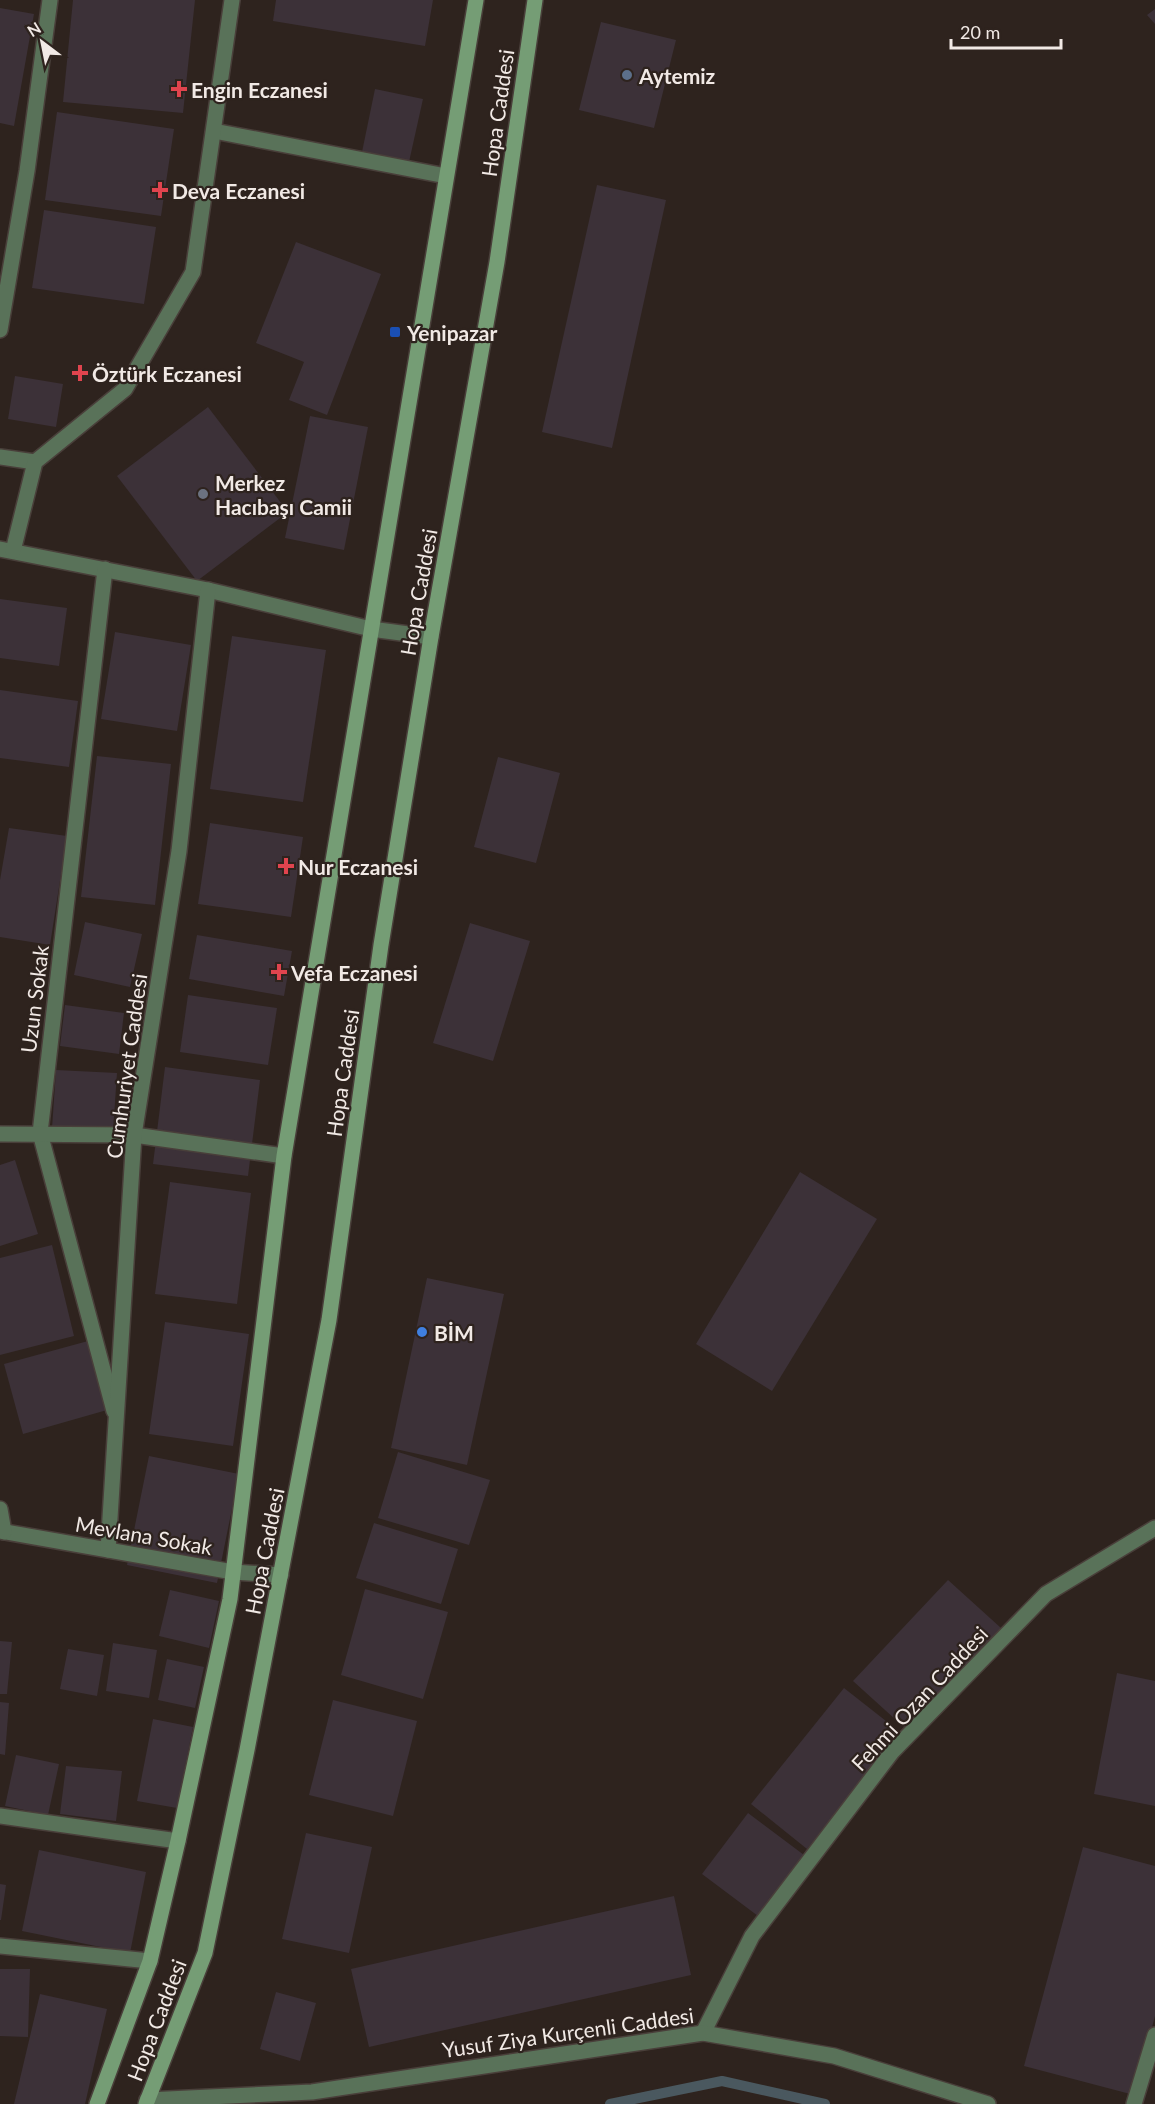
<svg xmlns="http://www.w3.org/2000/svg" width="1155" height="2104" font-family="Lato,sans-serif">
  <rect width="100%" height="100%" fill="#2e231e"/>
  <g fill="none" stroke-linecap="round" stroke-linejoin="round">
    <!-- stream -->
    <polyline stroke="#4a585f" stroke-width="10" points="610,2104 722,2081 825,2104"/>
  </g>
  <!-- building -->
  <g fill="#3c3138">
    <polygon points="73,0 195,0 183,113 63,102"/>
    <polygon points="276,0 433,0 425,46 273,21"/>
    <polygon points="0,8 34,14 14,126 0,123"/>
    <polygon points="1155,9 1155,24 1147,15"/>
    <polygon points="601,22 676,40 654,128 579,110"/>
    <polygon points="375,89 423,99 409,162 362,152"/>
    <polygon points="57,112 174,129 161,216 45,200"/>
    <polygon points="597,185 666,200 612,448 542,432"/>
    <polygon points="44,210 156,227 144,304 32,288"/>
    <polygon points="296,242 381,274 327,415 289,400 304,362 256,343"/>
    <polygon points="15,376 63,384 56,427 8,419"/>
    <polygon points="208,407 288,512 197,581 117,476"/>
    <polygon points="310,416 368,427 344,550 285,538"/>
    <polygon points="0,599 67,608 59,666 0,658"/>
    <polygon points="115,632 191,645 177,731 101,719"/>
    <polygon points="232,636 326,650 303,802 210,789"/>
    <polygon points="0,690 78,701 69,767 0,758"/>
    <polygon points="97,756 171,764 155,905 81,897"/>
    <polygon points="498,757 560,773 536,863 474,847"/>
    <polygon points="210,823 303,837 291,917 198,904"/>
    <polygon points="9,828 67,836 50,945 0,937 0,880"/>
    <polygon points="85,922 142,934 130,987 74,975"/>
    <polygon points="470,923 530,941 493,1061 433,1043"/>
    <polygon points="197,935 292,951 284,996 189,979"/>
    <polygon points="188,995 277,1008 268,1065 180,1052"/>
    <polygon points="65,1005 124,1013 119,1054 60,1046"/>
    <polygon points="165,1067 260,1080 248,1176 153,1164"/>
    <polygon points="56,1070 117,1073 113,1131 52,1128"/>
    <polygon points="15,1160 38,1234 0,1246 0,1165"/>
    <polygon points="800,1172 877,1219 772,1391 696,1344"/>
    <polygon points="170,1182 251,1193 237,1304 155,1294"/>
    <polygon points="52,1245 74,1336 0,1355 0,1258"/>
    <polygon points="427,1278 504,1294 467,1465 391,1448"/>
    <polygon points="165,1322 249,1334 233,1446 149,1434"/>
    <polygon points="88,1341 107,1410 23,1434 4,1364"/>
    <polygon points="398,1452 490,1480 469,1545 378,1518"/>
    <polygon points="149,1456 239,1474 217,1583 127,1565"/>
    <polygon points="374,1523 458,1549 441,1604 356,1578"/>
    <polygon points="948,1580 1001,1628 906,1729 853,1681"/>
    <polygon points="365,1589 448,1612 423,1699 341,1675"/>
    <polygon points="170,1590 219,1601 209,1648 159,1636"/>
    <polygon points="0,1641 12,1642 7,1694 0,1694"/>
    <polygon points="113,1643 157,1650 149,1698 106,1691"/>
    <polygon points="68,1649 104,1655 97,1696 60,1689"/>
    <polygon points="167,1659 204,1667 195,1708 158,1700"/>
    <polygon points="1117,1673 1155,1681 1155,1806 1094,1794"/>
    <polygon points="844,1688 900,1732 807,1849 751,1804"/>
    <polygon points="333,1700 417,1721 393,1816 309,1795"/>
    <polygon points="0,1702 9,1703 5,1755 0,1754"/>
    <polygon points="153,1719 193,1727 177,1808 137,1801"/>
    <polygon points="16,1755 59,1764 48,1815 5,1806"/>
    <polygon points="66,1766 122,1771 116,1821 60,1814"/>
    <polygon points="748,1813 804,1855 758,1916 702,1874"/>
    <polygon points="306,1833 372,1847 349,1953 282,1939"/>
    <polygon points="1083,1847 1155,1866 1155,2016 1134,2095 1024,2066"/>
    <polygon points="39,1850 146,1872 130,1953 22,1931"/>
    <polygon points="0,1884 6,1885 1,1920 0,1920"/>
    <polygon points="674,1896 691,1975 369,2047 351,1969"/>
    <polygon points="0,1969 30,1969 28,2037 0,2036"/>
    <polygon points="276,1992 316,2003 300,2061 260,2049"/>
    <polygon points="40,1994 107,2009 85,2104 14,2104"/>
  </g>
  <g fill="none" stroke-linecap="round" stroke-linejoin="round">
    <defs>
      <g id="minor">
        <polyline points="214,131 446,176"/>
        <polyline points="0,457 35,462"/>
        <polyline points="0,549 208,590 371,629 431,637"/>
        <polyline points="13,551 35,462 125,389 193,272 232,0"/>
        <polyline points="105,569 40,1133 114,1411"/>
        <polyline points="0,1134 134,1135 284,1156"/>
        <polyline points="0,1531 233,1572 281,1575"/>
        <polyline points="108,1550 134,1135 179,851 208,590"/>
        <polyline points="0,1816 178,1841"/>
        <polyline points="703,2033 752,1936 892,1752 1046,1594 1155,1528"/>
        <polyline points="1134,2104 1155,2035"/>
      </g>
      <g id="tertiary">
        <polyline points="0,330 27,171 50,0"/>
        <polyline points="0,1509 4,1532"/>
        <polyline points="0,1946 150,1961"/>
        <polyline points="147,2100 312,2092 703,2033 834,2056 988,2104"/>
      </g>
      <g id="secondary">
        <polyline points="97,2104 150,1961 178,1841 230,1599 284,1156 476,0"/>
        <polyline points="146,2104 205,1953 247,1750 329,1320 381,945 431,637 497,262 535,0"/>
      </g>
    </defs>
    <!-- minor casing -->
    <use href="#minor" stroke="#493f3a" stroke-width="18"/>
    <!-- tertiary casing -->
    <use href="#tertiary" stroke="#493f3a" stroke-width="18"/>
    <!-- secondary casing -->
    <use href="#secondary" stroke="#493f3a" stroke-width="18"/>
    <!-- minor -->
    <use href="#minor" stroke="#597259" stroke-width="15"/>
    <!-- tertiary -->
    <use href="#tertiary" stroke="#597259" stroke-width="15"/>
    <!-- secondary -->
    <use href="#secondary" stroke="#759d75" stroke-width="15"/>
  </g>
  <!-- markers -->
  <circle fill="#5c6f8a" stroke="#2e231e" stroke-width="2" cx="627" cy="75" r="6"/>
  <g fill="#e0444e" stroke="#2e231e" stroke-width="2">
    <path d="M176 80h6v6h6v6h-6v6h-6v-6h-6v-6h6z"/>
    <path d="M157 181h6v6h6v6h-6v6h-6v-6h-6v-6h6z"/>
    <path d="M77 364h6v6h6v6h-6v6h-6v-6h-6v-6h6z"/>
    <path d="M283 857h6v6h6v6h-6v6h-6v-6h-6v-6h6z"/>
    <path d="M276 963h6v6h6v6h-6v6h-6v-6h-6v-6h6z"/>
  </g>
  <rect fill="#1a4fb4" stroke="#2e231e" stroke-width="2" x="389" y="326" width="12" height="12" rx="3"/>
  <circle fill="#6b7280" stroke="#2e231e" stroke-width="2" cx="203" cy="494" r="6"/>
  <circle fill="#3f7fe0" stroke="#2e231e" stroke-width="2" cx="422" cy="1332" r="6"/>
  <g text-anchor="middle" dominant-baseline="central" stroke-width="4.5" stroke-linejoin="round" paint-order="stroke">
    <!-- poi labels -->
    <g font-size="21" font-weight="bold" fill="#f1e9e5" stroke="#2e231e" text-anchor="start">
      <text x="639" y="75">Aytemiz</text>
      <text x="191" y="89">Engin Eczanesi</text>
      <text x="172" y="190">Deva Eczanesi</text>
      <text x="407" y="332">Yenipazar</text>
      <text x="92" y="373">Öztürk Eczanesi</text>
      <text x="215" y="482">Merkez<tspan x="215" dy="24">Hacıbaşı Camii</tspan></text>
      <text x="298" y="866">Nur Eczanesi</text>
      <text x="291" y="972">Vefa Eczanesi</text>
      <text x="434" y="1332">BİM</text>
    </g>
    <!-- street labels -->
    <g font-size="21" fill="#f1e9e5" stroke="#2e231e">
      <text transform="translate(497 113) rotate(-82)">Hopa Caddesi</text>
      <text transform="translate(418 592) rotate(-80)">Hopa Caddesi</text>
      <text transform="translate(34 999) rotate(-83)">Uzun Sokak</text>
      <text transform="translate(126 1066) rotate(-82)">Cumhuriyet Caddesi</text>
      <text transform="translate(342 1073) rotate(-82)">Hopa Caddesi</text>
      <text transform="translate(144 1535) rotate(10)">Mevlana Sokak</text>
      <text transform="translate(264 1551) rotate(-79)">Hopa Caddesi</text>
      <text transform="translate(919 1698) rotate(-47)">Fehmi Ozan Caddesi</text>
      <text transform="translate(156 2020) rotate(-69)">Hopa Caddesi</text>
      <text transform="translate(568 2032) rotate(-8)">Yusuf Ziya Kurçenli Caddesi</text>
    </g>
  </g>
  <!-- north arrow -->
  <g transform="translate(42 42) rotate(328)" stroke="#2e231e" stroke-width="4.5" paint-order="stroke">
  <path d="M0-4.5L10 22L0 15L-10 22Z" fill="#f1e9e5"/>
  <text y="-9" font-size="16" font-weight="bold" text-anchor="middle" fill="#f1e9e5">N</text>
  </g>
  <!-- scale -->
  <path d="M951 39v9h110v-9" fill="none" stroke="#f1e9e5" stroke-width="3"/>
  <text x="960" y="39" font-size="18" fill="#f1e9e5" stroke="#2e231e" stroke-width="4.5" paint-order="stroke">20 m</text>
</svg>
